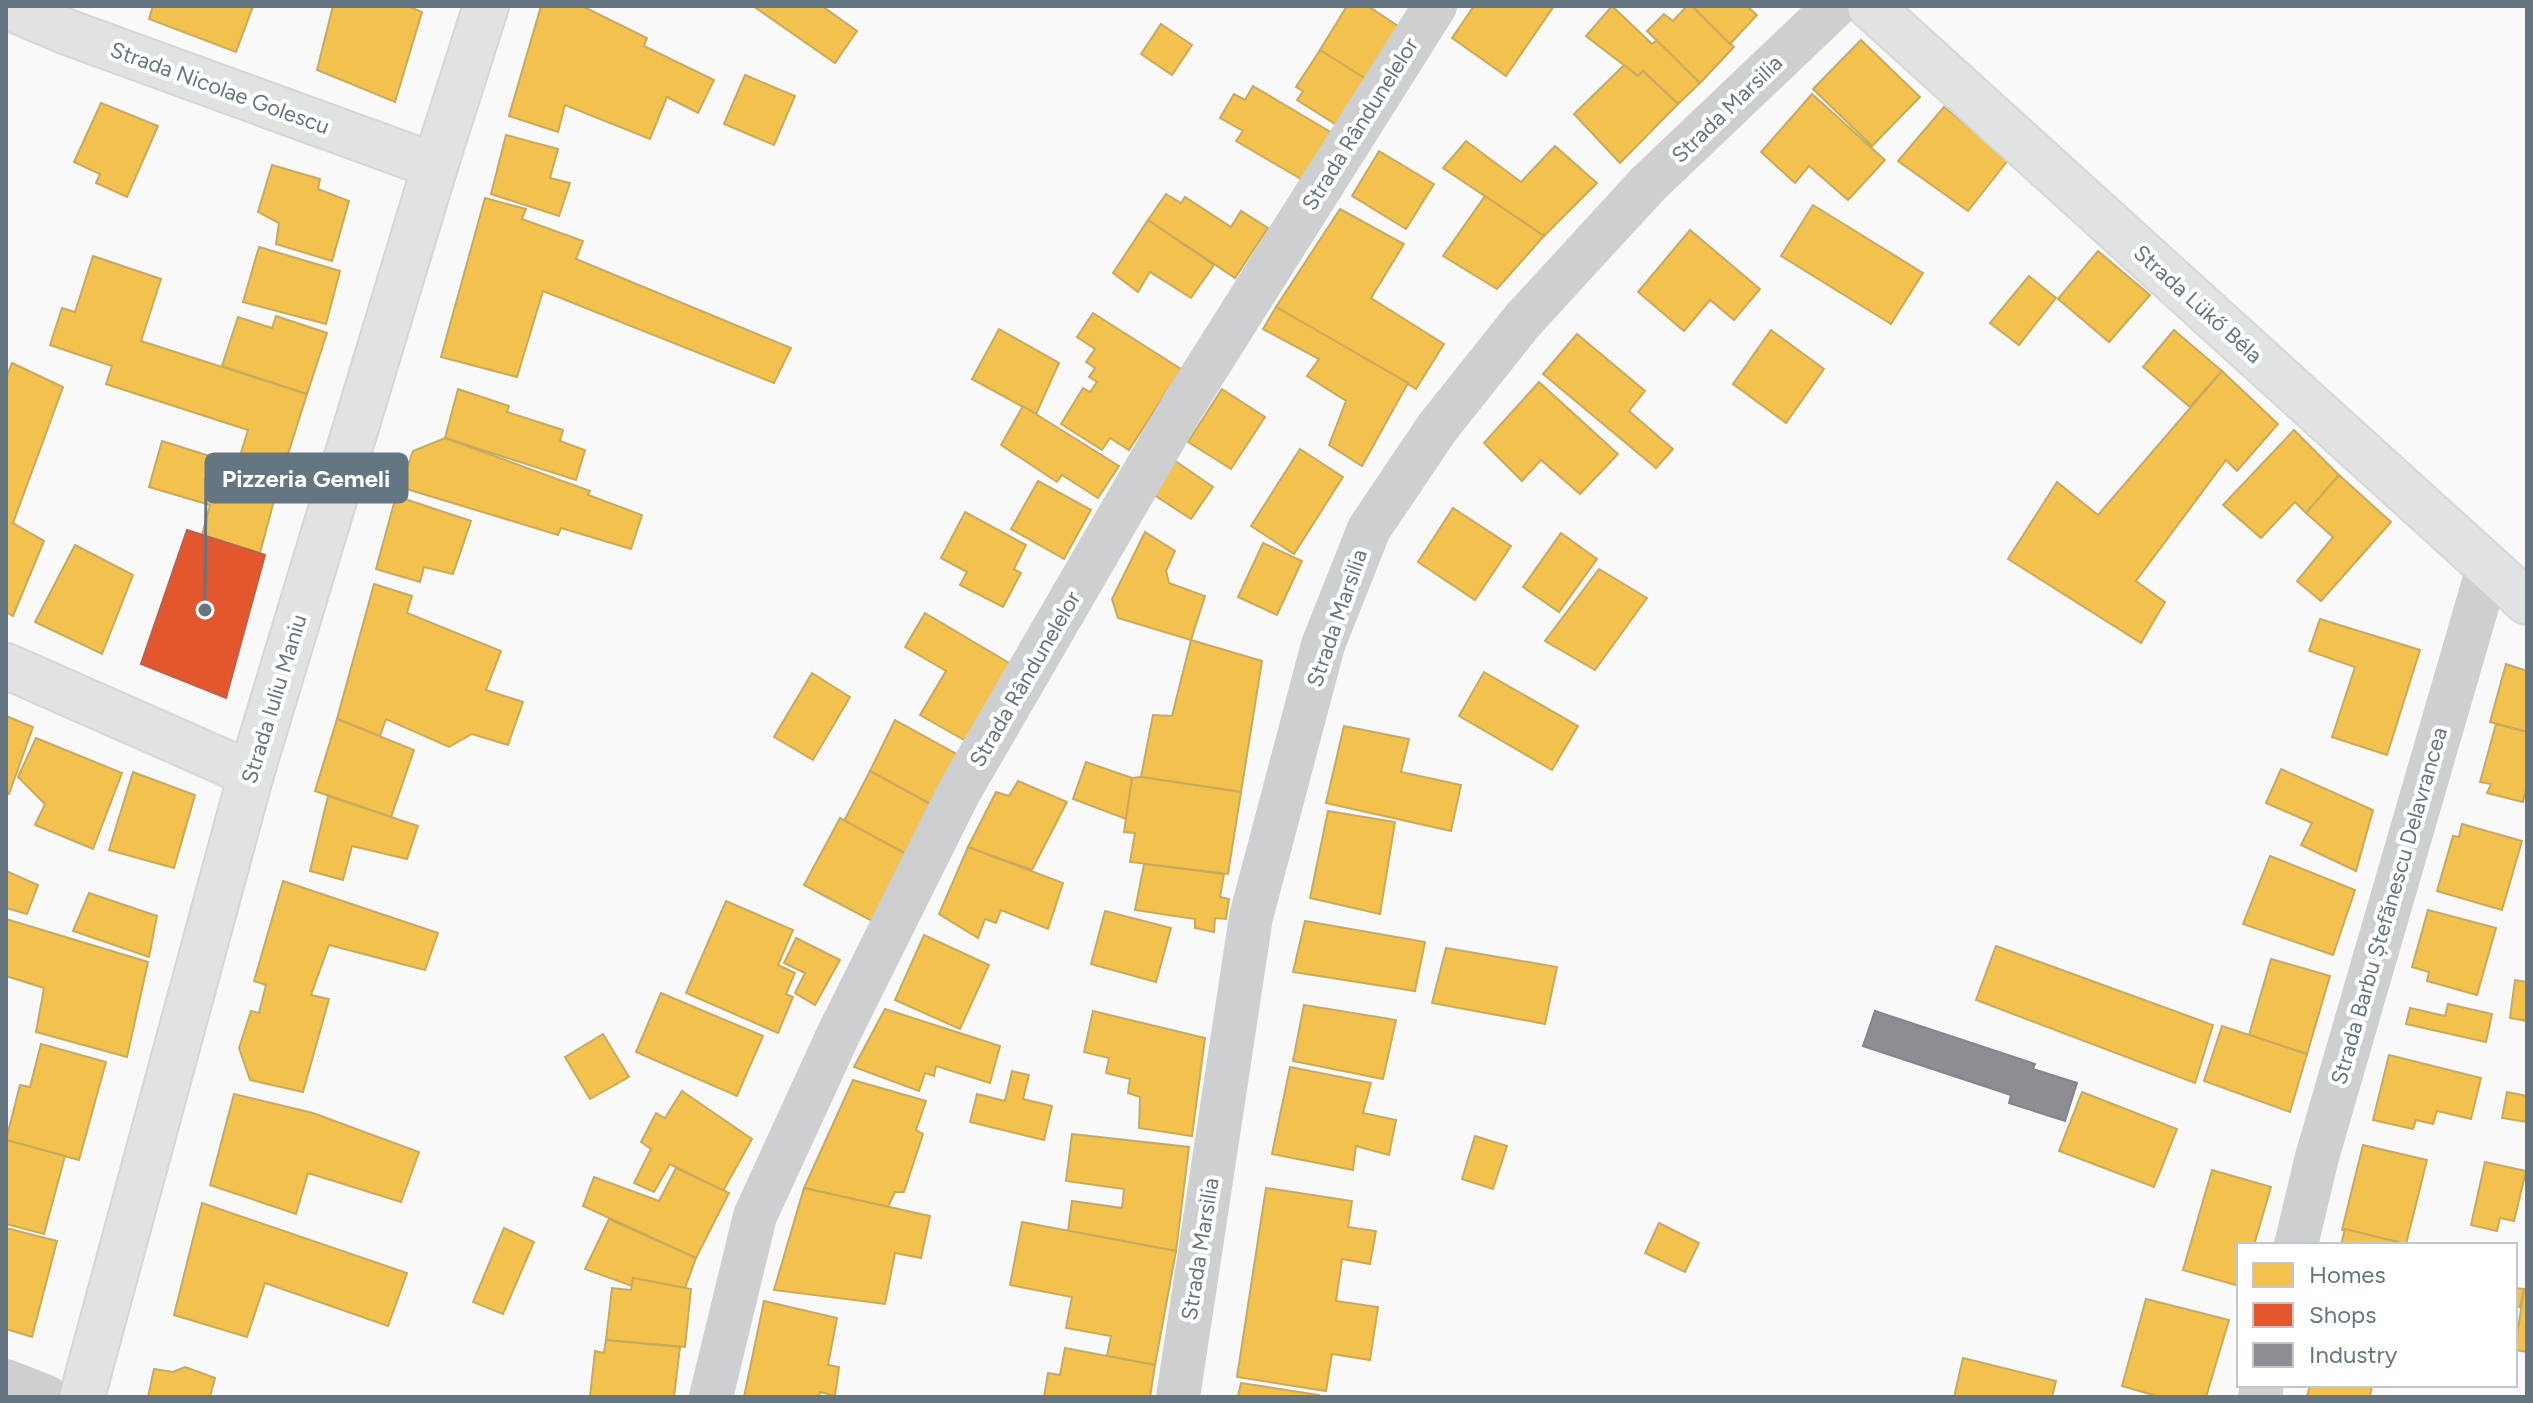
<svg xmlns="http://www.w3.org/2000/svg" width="2533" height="1403" font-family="Figtree,sans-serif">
  <rect width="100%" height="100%" fill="#f9f9f9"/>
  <!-- homes -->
  <g fill="#f2c14e" stroke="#c8aa5e" stroke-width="2">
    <polygon points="153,6 253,6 236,52 149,19"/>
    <polygon points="333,6 408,6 422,12 395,102 317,70"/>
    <polygon points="541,6 582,6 647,38 644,46 714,80 698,113 667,97 650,139 565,105 558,132 509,116"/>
    <polygon points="753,6 822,6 857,31 835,63"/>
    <polygon points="1347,6 1368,6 1401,28 1369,81 1320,50"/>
    <polygon points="1474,6 1554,6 1506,76 1452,38"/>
    <polygon points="1612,6 1652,44 1657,40 1700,83 1678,104 1643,71 1638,76 1586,36"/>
    <polygon points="1687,6 1692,6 1734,47 1700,83 1647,31 1664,14 1673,21"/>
    <polygon points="1692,6 1747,6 1757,15 1730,44"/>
    <polygon points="1161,24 1192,45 1172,75 1141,54"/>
    <polygon points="1861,40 1920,97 1872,146 1813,89"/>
    <polygon points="1320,50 1369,81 1340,127 1297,100 1303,91 1296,87"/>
    <polygon points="1624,65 1638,76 1643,71 1678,104 1620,163 1574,114"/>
    <polygon points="745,75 795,96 774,145 724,124"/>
    <polygon points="1253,86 1334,134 1306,182 1236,141 1243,131 1220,118 1234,94 1245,100"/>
    <polygon points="1812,94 1885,160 1848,200 1809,166 1795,183 1761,152"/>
    <polygon points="101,103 158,126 127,197 96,183 100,174 74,162"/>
    <polygon points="1944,107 2009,159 1968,211 1898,161"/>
    <polygon points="506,135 558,149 550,178 570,183 559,216 491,194"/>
    <polygon points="1466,141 1521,182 1555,146 1597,183 1544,236 1443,168"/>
    <polygon points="1379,151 1434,184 1406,229 1352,196"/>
    <polygon points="272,165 320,179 318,189 349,201 332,261 276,244 279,223 258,212"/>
    <polygon points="1166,194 1181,203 1185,197 1231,227 1241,211 1268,228 1235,278 1148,220"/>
    <polygon points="1485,196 1544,236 1497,289 1443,256"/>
    <polygon points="485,198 526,209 522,219 583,241 576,259 791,348 774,383 543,291 517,377 441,357"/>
    <polygon points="1813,205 1923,273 1891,324 1781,256"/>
    <polygon points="1340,209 1404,244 1371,298 1444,344 1416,389 1276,307"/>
    <polygon points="1148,220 1214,265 1191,298 1150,272 1138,292 1113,273"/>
    <polygon points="1690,230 1760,289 1734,320 1710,300 1684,331 1638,292"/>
    <polygon points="259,247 340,271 326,324 243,302"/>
    <polygon points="2098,251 2150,295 2109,342 2058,299"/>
    <polygon points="93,256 161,279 141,341 307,394 282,473 239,459 248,430 106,384 112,366 50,345 62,308 75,312"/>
    <polygon points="2029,276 2056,298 2019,345 1990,323"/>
    <polygon points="1276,307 1408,383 1362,466 1329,445 1346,401 1307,376 1319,359 1263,329"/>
    <polygon points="1093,313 1181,369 1129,450 1110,438 1102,450 1061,424 1083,388 1090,392 1097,382 1089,377 1095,368 1086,362 1095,349 1077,337"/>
    <polygon points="276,316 327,333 307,394 222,366 238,317 272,328"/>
    <polygon points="999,329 1059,363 1036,414 972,379"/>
    <polygon points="1771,330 1824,369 1786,423 1733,384"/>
    <polygon points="2174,330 2222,371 2190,407 2143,367"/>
    <polygon points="1577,334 1645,391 1629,411 1673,449 1656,468 1543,374"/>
    <polygon points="12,363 63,387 13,523 44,541 13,616 6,612 6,378"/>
    <polygon points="2222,371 2278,424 2237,471 2226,460 2136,581 2165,602 2141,643 2008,559 2057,482 2098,515"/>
    <polygon points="1539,382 1618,454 1580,494 1541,460 1522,481 1484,443"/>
    <polygon points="458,389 509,406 507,412 563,430 560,441 585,450 576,480 445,438"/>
    <polygon points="1222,389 1265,417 1231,469 1188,442"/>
    <polygon points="1023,406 1119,466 1098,498 1062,475 1057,482 1001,445"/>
    <polygon points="2294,430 2339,475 2306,513 2295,502 2261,538 2223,505"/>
    <polygon points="445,438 590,491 588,495 642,515 631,549 561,528 558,535 400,487 413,451"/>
    <polygon points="162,441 280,478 260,553 202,535 210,505 149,487"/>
    <polygon points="1300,449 1343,477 1294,554 1251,526"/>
    <polygon points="1174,460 1213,487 1191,519 1151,493"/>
    <polygon points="2339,475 2391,522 2321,601 2297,581 2333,537 2306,513"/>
    <polygon points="1038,481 1091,510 1064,559 1011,529"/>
    <polygon points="396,496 471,521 453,574 424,567 420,582 376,569"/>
    <polygon points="1453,508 1511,546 1475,600 1418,562"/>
    <polygon points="965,512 1026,545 1014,569 1021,573 1003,607 960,585 967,572 941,558"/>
    <polygon points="1145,532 1175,551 1166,571 1169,583 1205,596 1191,640 1118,618 1112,599"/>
    <polygon points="1561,533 1597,559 1559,612 1523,587"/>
    <polygon points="1263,543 1302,561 1277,615 1238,597"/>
    <polygon points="75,545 133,575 102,654 35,622"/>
    <polygon points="1599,569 1647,598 1595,670 1545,641"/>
    <polygon points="374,584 412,596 407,613 501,651 486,690 523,702 508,745 472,734 449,747 386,719 380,736 337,719"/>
    <polygon points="925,613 1016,667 971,744 920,715 946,671 905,647"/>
    <polygon points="2320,619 2420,650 2387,755 2332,737 2355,667 2309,651"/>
    <polygon points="1191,640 1262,661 1241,792 1141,777 1153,715 1172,716"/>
    <polygon points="2506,664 2527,671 2527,732 2490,722"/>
    <polygon points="1484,672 1578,726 1552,770 1459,716"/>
    <polygon points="812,673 850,697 813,760 774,737"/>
    <polygon points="6,716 33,727 9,794 6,793"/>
    <polygon points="337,719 414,750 391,817 315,791"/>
    <polygon points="895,720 960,756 934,806 870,771"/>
    <polygon points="2496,724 2527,732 2527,785 2523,802 2487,793 2491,784 2480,782"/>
    <polygon points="1344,726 1409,739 1401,772 1461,785 1451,831 1326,803"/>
    <polygon points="36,738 122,773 93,849 35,825 45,804 18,777"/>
    <polygon points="1086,762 1132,778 1126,819 1073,799"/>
    <polygon points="2281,769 2373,810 2356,871 2301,845 2312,823 2266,803"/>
    <polygon points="870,771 934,806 908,855 844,821"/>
    <polygon points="133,772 195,795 174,868 109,850"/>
    <polygon points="1141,777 1241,792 1228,874 1130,862 1135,833 1124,832 1132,778"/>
    <polygon points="1018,781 1067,802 1032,870 968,847 996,792 1009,796"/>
    <polygon points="328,796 418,826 407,859 352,846 343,880 310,871"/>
    <polygon points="1328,811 1395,822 1380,914 1310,898"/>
    <polygon points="840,818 908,855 872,921 804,885"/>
    <polygon points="2462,824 2522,841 2502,910 2437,891 2453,836 2459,837"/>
    <polygon points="968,847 1063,883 1048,929 1001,910 996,923 985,919 978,938 939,914"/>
    <polygon points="2270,856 2355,890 2333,955 2243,924"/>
    <polygon points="1144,864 1224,874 1220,897 1229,899 1226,919 1215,918 1214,932 1195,928 1195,919 1135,910"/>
    <polygon points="6,871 38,885 27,914 6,908"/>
    <polygon points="283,881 438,933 425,970 329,945 311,995 329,999 303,1092 250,1080 239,1048 251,1011 259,1013 266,985 254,981"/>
    <polygon points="89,893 157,916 149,957 73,931"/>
    <polygon points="726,901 793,930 778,965 795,973 786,994 793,997 778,1033 686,993"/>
    <polygon points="2428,910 2496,928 2477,995 2427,981 2429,972 2412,967"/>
    <polygon points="1105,911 1171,928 1156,982 1091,964"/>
    <polygon points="6,919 148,962 127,1057 36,1032 44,988 6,976"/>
    <polygon points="1305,921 1425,942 1415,991 1293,972"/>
    <polygon points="924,935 989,965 960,1029 895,1000"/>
    <polygon points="796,938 840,960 815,1005 795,993 805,973 784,963"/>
    <polygon points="1996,946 2213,1025 2195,1083 1976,1000"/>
    <polygon points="1446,948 1557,967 1545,1024 1432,1003"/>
    <polygon points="2271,959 2330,976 2307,1054 2249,1035"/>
    <polygon points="2515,980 2527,982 2527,1021 2510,1018"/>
    <polygon points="661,993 763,1036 737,1096 636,1052"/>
    <polygon points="2448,1004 2492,1014 2486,1042 2406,1024 2410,1008 2445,1016"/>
    <polygon points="1304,1005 1396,1020 1383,1079 1293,1061"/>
    <polygon points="885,1009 1000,1046 990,1083 936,1066 934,1076 925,1073 919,1091 854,1067"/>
    <polygon points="1093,1011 1205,1038 1192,1136 1139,1128 1140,1097 1128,1093 1130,1079 1106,1073 1109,1058 1084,1052"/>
    <polygon points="2222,1026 2307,1054 2290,1112 2204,1081"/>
    <polygon points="603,1034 629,1077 590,1099 565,1057"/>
    <polygon points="41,1044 106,1062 79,1160 6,1140 20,1085 30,1087"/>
    <polygon points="2389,1055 2481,1078 2471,1119 2437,1111 2433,1124 2416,1120 2413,1129 2373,1120"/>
    <polygon points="1290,1067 1371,1083 1363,1113 1396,1120 1389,1155 1356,1146 1353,1170 1272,1154"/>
    <polygon points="1012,1071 1029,1075 1023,1099 1052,1106 1044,1140 970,1122 977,1094 1005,1101"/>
    <polygon points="853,1080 926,1101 916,1130 923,1134 904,1192 895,1192 888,1207 804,1188"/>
    <polygon points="682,1091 752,1139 723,1191 670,1164 654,1192 634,1183 651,1149 641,1142 656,1113 665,1118"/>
    <polygon points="2082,1092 2177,1129 2154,1187 2059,1151"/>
    <polygon points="2507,1092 2527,1096 2527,1122 2502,1118"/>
    <polygon points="234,1094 313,1113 419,1152 401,1202 308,1173 296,1214 210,1185"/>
    <polygon points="1072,1134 1189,1147 1176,1251 1068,1231 1072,1201 1122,1208 1124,1189 1066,1181"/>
    <polygon points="1475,1136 1507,1146 1493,1189 1462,1179"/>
    <polygon points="6,1140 65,1156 44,1234 6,1224"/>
    <polygon points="2363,1145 2427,1160 2406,1244 2342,1230"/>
    <polygon points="2485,1162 2526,1171 2514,1221 2500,1218 2497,1231 2471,1225"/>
    <polygon points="676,1168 729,1193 696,1258 583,1206 594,1177 659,1201"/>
    <polygon points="2212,1170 2271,1187 2254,1245 2239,1245 2239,1286 2183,1270"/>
    <polygon points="804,1188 930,1216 921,1258 895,1253 885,1304 774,1290"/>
    <polygon points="1266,1188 1352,1201 1348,1227 1376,1231 1370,1264 1342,1259 1336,1301 1378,1307 1370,1360 1332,1354 1326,1391 1237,1377"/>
    <polygon points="202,1203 407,1273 388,1326 265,1283 247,1337 174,1315"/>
    <polygon points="609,1219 696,1258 685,1288 633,1278 632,1286 585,1269"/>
    <polygon points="1022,1222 1176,1251 1155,1365 1107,1356 1111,1336 1066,1328 1072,1297 1010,1285"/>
    <polygon points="1659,1223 1699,1243 1685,1272 1645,1253"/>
    <polygon points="6,1228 57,1241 32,1337 6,1329"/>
    <polygon points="504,1228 534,1242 503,1314 473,1302"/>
    <polygon points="2345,1229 2398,1242 2397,1245 2341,1245"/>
    <polygon points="633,1278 691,1289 685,1347 606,1340 612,1288 631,1290"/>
    <polygon points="2515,1288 2524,1289 2520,1307 2515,1306"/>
    <polygon points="2524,1289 2527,1290 2527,1352 2515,1350"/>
    <polygon points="2146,1299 2229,1320 2206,1397 2160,1397 2122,1386"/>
    <polygon points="764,1301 837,1318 828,1365 839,1367 835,1396 820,1392 819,1397 744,1397"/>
    <polygon points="606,1340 680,1347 674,1397 590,1397 595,1351 604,1353"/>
    <polygon points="1065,1348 1155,1365 1150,1397 1044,1397 1048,1373 1060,1375"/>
    <polygon points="1963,1358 2056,1381 2052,1397 1954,1397"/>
    <polygon points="185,1367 215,1378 210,1397 148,1397 154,1369 173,1372"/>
    <polygon points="1241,1383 1319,1395 1319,1397 1238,1397"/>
    <polygon points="2310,1385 2372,1385 2370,1397 2307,1397"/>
  </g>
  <!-- shops -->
  <polygon fill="#e4572e" stroke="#be6048" stroke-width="2" points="187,530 265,555 226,698 141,664"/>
  <!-- industry -->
  <polygon fill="#8d8d92" stroke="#81868e" stroke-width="2" points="1875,1011 2035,1064 2033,1069 2077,1083 2065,1121 2009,1103 2011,1095 1863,1046"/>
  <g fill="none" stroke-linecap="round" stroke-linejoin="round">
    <defs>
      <g id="secondary">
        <polyline points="1870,6 2527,602"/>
        <polyline points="435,166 486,6"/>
      </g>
      <g id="primary">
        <polyline points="6,6 67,32 435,166 251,774 82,1397"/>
        <polyline points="6,666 251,774"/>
      </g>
    </defs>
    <!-- secondary casing -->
    <use href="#secondary" stroke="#d5d6d7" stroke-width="48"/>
    <!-- primary casing -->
    <use href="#primary" stroke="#d5d6d7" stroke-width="48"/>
    <!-- minor -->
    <g stroke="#cecfd0" stroke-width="44">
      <polyline points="2296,1245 2317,1157 2488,568"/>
      <polyline points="6,1381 47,1397"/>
      <polyline points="711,1397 755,1216 839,1033 959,792 1184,404 1435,6"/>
      <polyline points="1178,1397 1251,917 1323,645 1369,529 1437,428 1523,320 1648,184 1835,6"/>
      <polyline points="2260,1397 2262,1385"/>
    </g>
    <!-- secondary -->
    <use href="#secondary" stroke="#e1e2e2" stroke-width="44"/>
    <!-- primary -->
    <use href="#primary" stroke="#e1e2e2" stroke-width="44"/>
  </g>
  <g text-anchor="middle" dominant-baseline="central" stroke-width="8" stroke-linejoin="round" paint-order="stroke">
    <!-- street labels -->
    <g font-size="22" fill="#657683" stroke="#fff">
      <text transform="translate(220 88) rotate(20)">Strada Nicolae Golescu</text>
      <text transform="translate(1727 109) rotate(-44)">Strada Marsilia</text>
      <text transform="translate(1360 124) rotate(-58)">Strada Rândunelelor</text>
      <text transform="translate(2198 304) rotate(42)">Strada Lükő Béla</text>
      <text transform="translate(1337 618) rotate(-71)">Strada Marsilia</text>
      <text transform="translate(1025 679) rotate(-60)">Strada Rândunelelor</text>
      <text transform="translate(274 699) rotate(-73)">Strada Iuliu Maniu</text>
      <text transform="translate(2389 906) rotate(-74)">Strada Barbu Ștefănescu Delavrancea</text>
      <text transform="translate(1200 1249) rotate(-81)">Strada Marsilia</text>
    </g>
  </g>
  <!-- callouts -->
  <path fill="none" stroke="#657683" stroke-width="3" d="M205 610L206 478"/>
  <circle fill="#657683" stroke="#fff" stroke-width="3" cx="205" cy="610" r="8"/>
  <rect fill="#657683" stroke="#657683" stroke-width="3" x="206" y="454" width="201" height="48" rx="8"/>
  <g font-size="24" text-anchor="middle" font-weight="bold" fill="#fff">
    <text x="306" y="487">Pizzeria Gemeli</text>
  </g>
  <!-- border -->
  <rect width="2533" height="1403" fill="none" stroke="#657683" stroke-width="16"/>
  <!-- legend -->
  <rect x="2237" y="1243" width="280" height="144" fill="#ffffff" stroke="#c1c8cd" stroke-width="2"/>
  <rect x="2253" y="1263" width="40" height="24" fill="#f2c14e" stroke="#c1c8cd" stroke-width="2"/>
  <text x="2309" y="1283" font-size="24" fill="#657683">Homes</text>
  <rect x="2253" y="1303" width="40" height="24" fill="#e4572e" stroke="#c1c8cd" stroke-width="2"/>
  <text x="2309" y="1323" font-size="24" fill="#657683">Shops</text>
  <rect x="2253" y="1343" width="40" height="24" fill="#8d8d92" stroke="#c1c8cd" stroke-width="2"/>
  <text x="2309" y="1363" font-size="24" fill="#657683">Industry</text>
</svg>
